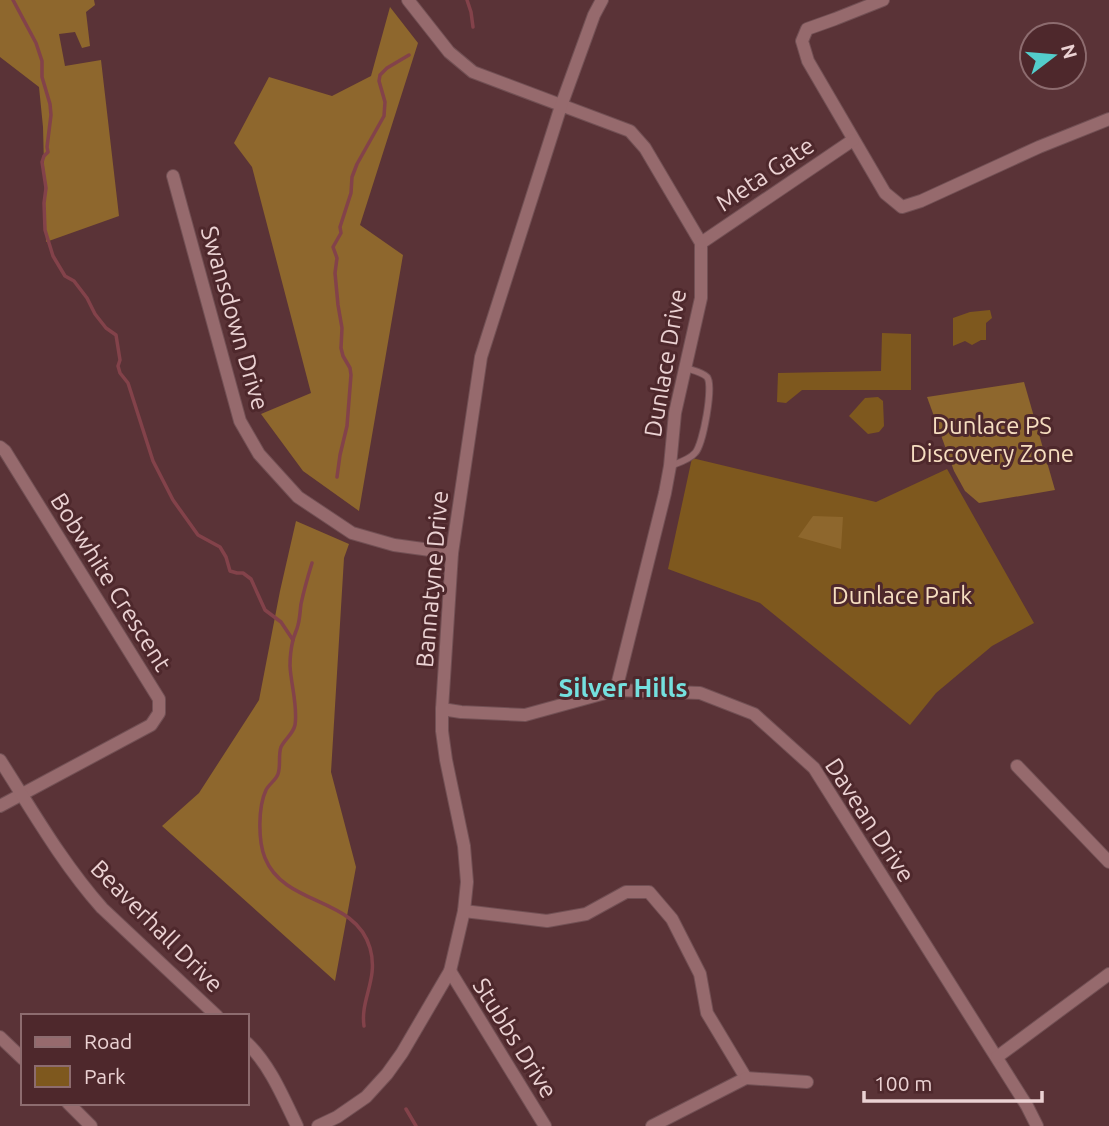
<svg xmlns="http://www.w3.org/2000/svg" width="1109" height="1126" font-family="Ubuntu,sans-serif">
  <rect width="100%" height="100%" fill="#5a3337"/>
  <!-- green -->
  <g fill="#7e581e">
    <polygon points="990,310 992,318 986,323 986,340 981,340 972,345 965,341 953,346 953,318 970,312"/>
    <polygon points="882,333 911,334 911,390 802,390 786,403 777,402 778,373 881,371"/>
    <polygon points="878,397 883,401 884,426 879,432 868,434 849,416 865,398"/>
    <polygon points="692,458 876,502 947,469 1034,623 992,646 936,693 910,725 760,603 668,569"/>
  </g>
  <!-- forest -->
  <g fill="#8e672d">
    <polygon points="0,0 94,0 95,5 86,12 90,46 82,48 75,32 59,34 65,66 101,60 119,216 46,242 43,127 39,87 0,57"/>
    <polygon points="390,7 418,43 360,225 403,255 359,511 303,471 261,414 311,393 252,167 234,143 269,77 332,96 371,76"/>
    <polygon points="1024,382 1055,490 979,503 965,491 954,471 927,397"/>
    <polygon points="813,516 843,517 841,549 798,537"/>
    <polygon points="296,521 349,544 344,558 331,772 356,867 335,981 162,826 199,793 259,700 280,591"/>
  </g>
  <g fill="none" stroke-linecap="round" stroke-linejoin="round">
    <!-- stream -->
    <g stroke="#83424a" stroke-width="3.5">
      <polyline points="13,0 36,43 42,61 42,77 50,104 51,115 47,147 48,152 44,156 42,162 46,188 44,203 45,230 53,256 65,276 74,281 87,298 95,314 106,328 116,335 120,360 118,366 120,373 128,383 153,461 173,500 198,535 220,547 226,557 230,571 237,573 243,573 251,579 265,610 281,622 293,640"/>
      <polyline points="467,0 471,12 473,27"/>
      <polyline points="337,477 340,455 347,426 351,375 350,368 343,356 341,348 342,328 338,305 335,273 337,258 333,247 341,233 340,227 351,193 352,177 357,164 384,116 385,102 379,81 380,75 387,68 409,55"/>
      <path d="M312 563C308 576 304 590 301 604 300 611 300 618 298 625 297 630 294 635 293 640 291 648 290 658 290 666 291 685 298 706 295 725 293 734 285 739 281 747 278 755 281 766 278 774 276 780 269 784 266 790 258 807 258 841 265 858 285 907 355 896 370 948 379 979 360 999 364 1026"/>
      <polyline points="406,1109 416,1126"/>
    </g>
    <defs>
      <path id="lane" d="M670 466C678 463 689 460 695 453 703 445 714 385 707 377 702 372 692 370 686 368"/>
      <g id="street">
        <polyline points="408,0 449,52 473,72 630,131 645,148 701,243 701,298 675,413 670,466 665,493 616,690"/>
        <polyline points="883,0 835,19 807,29 802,41 808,61 885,193 902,207 921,201 1039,147 1109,119"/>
        <polyline points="173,176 240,421 259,454 298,497 352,533 394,545 452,553"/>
        <polyline points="701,243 853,140"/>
        <polyline points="0,447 5,451 159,699 159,713 151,725 0,806"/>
        <polyline points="442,709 461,712 525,715 616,690 700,693 754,714 814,768 1027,1106 1037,1126"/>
        <path d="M0 760C32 810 62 863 102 908L217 1016"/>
        <polyline points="1017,766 1109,862"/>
        <polyline points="464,911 547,921 586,914 626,892 649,892 672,919 700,974 707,1013 746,1078 652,1126"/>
        <polyline points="450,971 545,1126"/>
        <polyline points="0,1037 23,1059"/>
        <path d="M247 1043C270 1065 283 1097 297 1126"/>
        <polyline points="997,1057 1109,974"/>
        <polyline points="746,1078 807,1082"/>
        <polyline points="68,1103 91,1126"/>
        <polyline points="318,1126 337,1117 366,1097 387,1074 402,1053 450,971 464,911 467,882 464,846 446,760 442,731 442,709 452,553 481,357 561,106 594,15 602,0"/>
      </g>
    </defs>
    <!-- lane casing -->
    <use href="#lane" stroke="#725054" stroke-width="8"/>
    <!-- street casing -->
    <use href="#street" stroke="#725054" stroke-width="14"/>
    <!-- lane -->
    <use href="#lane" stroke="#966a6d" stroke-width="6"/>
    <!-- street -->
    <use href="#street" stroke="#966a6d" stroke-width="12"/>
  </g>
  <g text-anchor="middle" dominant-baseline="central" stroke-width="6" stroke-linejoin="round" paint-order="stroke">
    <!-- street labels -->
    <g font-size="24" fill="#ebd2d3" stroke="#4e282c">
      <text transform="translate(765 174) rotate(-34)">Meta Gate</text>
      <text transform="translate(235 318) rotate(74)">Swansdown Drive</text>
      <text transform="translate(665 363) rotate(-80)">Dunlace Drive</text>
      <text transform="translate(432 579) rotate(-85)">Bannatyne Drive</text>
      <text transform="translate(111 582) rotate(58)">Bobwhite Crescent</text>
      <text transform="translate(870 820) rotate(57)">Davean Drive</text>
      <text transform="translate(157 926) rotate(45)">Beaverhall Drive</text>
      <text transform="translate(515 1038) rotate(58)">Stubbs Drive</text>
    </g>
    <!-- park labels -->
    <g font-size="24" fill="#f6dec0" stroke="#4e282c">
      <text x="992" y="425">Dunlace PS<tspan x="992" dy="28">Discovery Zone</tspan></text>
      <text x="902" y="595">Dunlace Park</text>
    </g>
    <!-- neighbourhood labels -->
    <g font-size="26" font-weight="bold" fill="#74e0de" stroke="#4e282c">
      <text x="623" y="687">Silver Hills</text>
    </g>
  </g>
  <!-- legend -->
  <rect x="21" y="1014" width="228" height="91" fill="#4e282c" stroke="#8d6c6f" stroke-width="2"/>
  <rect x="35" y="1037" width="35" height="10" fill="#966a6d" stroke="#8d6c6f" stroke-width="2"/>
  <text x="84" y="1049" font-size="21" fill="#ebd2d3">Road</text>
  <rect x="35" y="1066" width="35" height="21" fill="#7e581e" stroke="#8d6c6f" stroke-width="2"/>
  <text x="84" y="1084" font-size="21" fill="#ebd2d3">Park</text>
  <!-- north arrow -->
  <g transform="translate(1053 56) rotate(74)"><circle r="33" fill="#4e282c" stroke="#8d6c6f" stroke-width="2"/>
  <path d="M0-5L12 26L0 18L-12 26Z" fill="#53cdcb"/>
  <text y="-10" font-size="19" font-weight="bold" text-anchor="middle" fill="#ebd2d3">N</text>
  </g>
  <!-- scale -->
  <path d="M864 1091v10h178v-10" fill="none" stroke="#ebd2d3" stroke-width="3.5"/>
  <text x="874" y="1091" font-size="21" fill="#ebd2d3" stroke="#4e282c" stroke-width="5" paint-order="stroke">100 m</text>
</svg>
